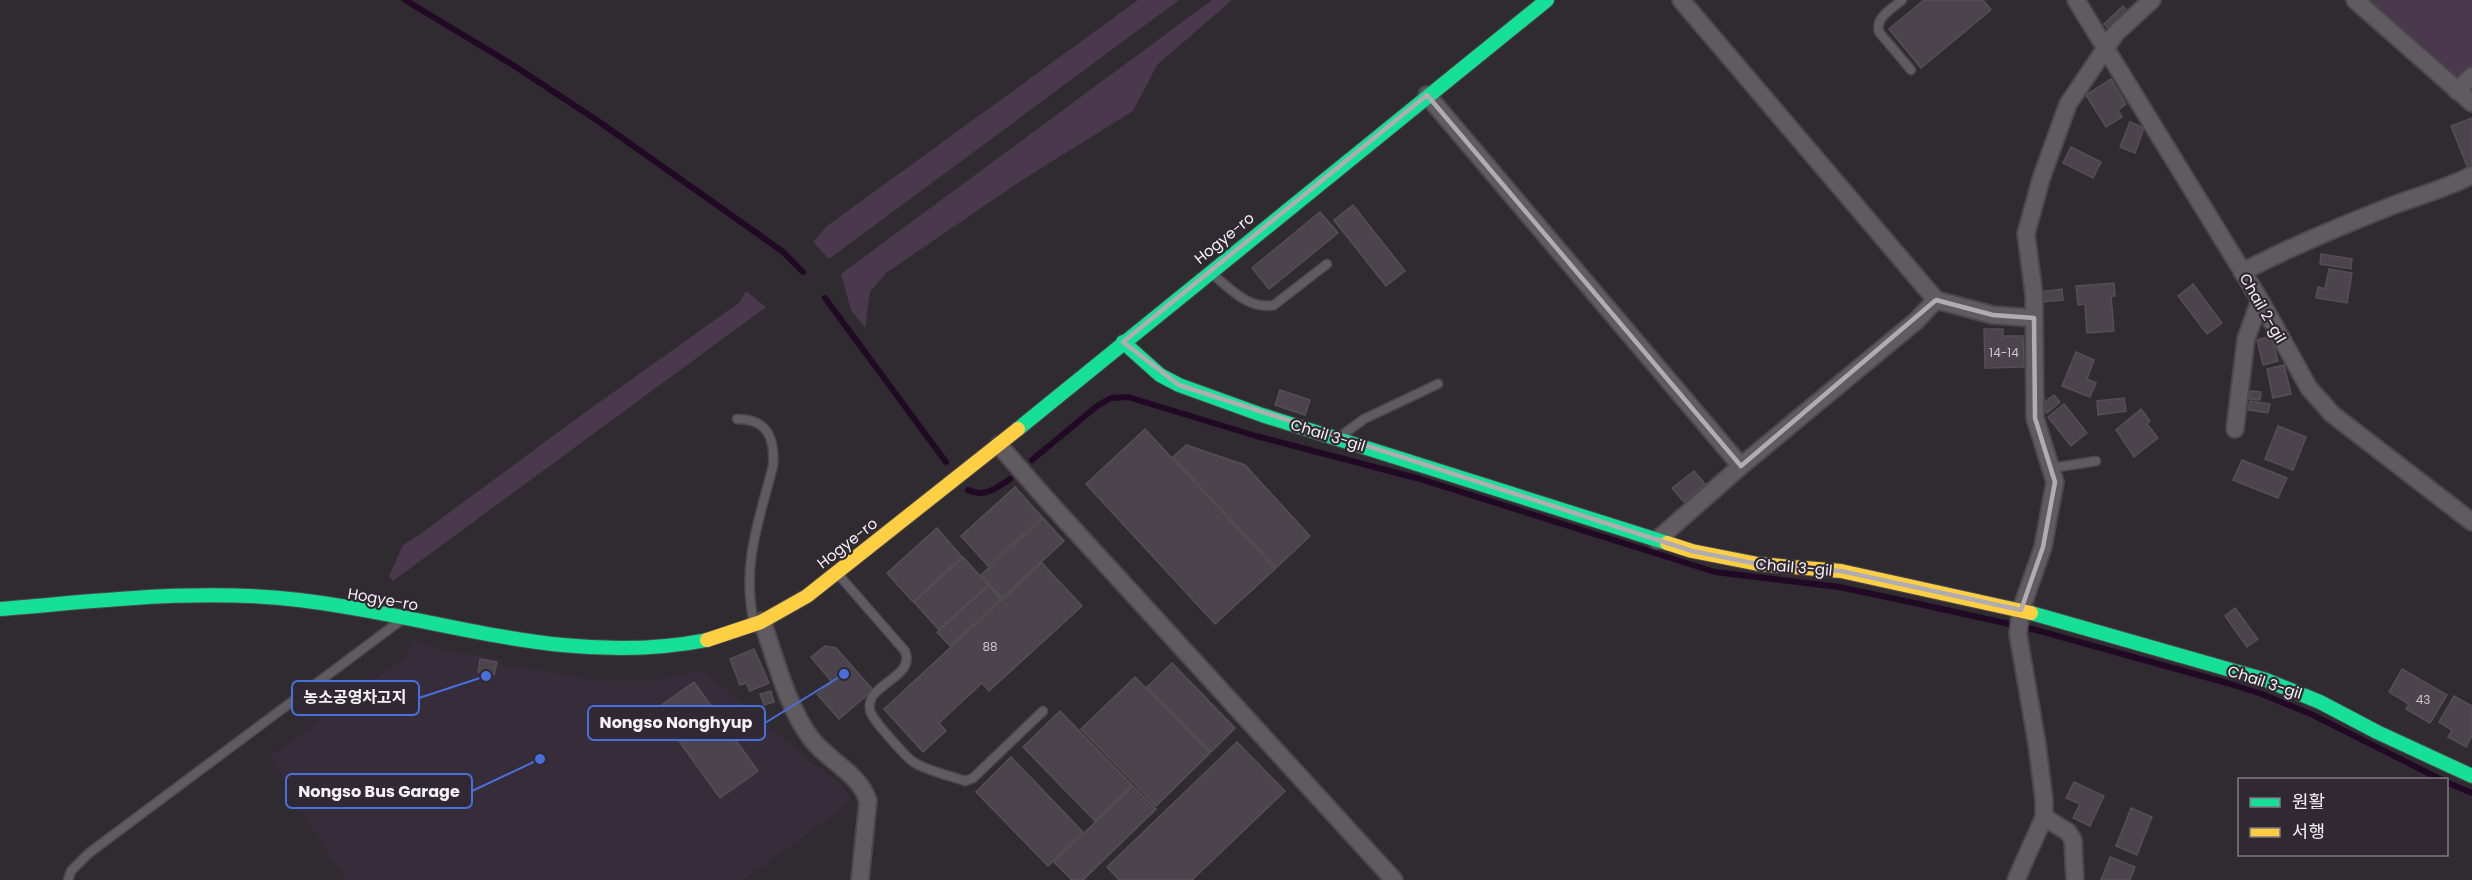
<svg xmlns="http://www.w3.org/2000/svg" width="2472" height="880" font-family="Poppins,'Noto Sans KR',sans-serif">
  <rect width="100%" height="100%" fill="#302b30"/>
  <!-- built -->
  <polygon fill="#372c39" points="414,640 441,650 501,659 501,664 602,681 649,681 703,670 810,761 842,785 852,801 744,880 346,880 330,857 270,757 404,658"/>
  <!-- green -->
  <g fill="#4a394d">
    <polygon points="1138,0 1179,0 829,259 813,242 827,226"/>
    <polygon points="1212,0 1232,0 1157,65 1133,111 1019,182 886,273 870,292 865,328 851,310 841,274"/>
    <polygon points="2363,0 2472,0 2472,66 2457,81"/>
    <polygon points="746,291 766,307 393,581 389,576 403,545 419,535 580,416 740,302"/>
  </g>
  <g fill="none" stroke-linecap="round" stroke-linejoin="round">
    <!-- stream -->
    <g stroke="#210825" stroke-width="6">
      <polyline points="405,0 513,65 598,121 782,251 803,272"/>
      <polyline points="825,298 946,462"/>
      <polyline points="1032,460 1097,406 1111,398 1128,397 1256,436 1420,479 1715,572 1839,587 1910,602 2032,629 2227,683 2262,694 2313,715 2442,780"/>
      <path d="M968 490C984 498 997 488 1010 479"/>
      <polyline points="2446,782 2472,793"/>
    </g>
  </g>
  <!-- building -->
  <g fill="#4c444d" stroke="#534f53" stroke-width="1.5">
    <polygon points="1924,0 1983,0 1991,10 1921,68 1889,29"/>
    <polygon points="2123,6 2129,13 2111,30 2104,24"/>
    <polygon points="2111,79 2126,104 2118,110 2122,117 2106,127 2086,95"/>
    <polygon points="2472,118 2472,164 2467,166 2451,126"/>
    <polygon points="2130,122 2144,128 2135,153 2120,147"/>
    <polygon points="2071,147 2101,162 2093,178 2063,163"/>
    <polygon points="1353,205 1405,271 1386,286 1334,220"/>
    <polygon points="1320,212 1338,233 1269,289 1252,268"/>
    <polygon points="2321,254 2352,259 2351,269 2320,264"/>
    <polygon points="2329,269 2352,273 2347,303 2316,298 2318,287 2325,289"/>
    <polygon points="2114,283 2115,296 2111,296 2114,331 2087,333 2085,304 2078,305 2076,286"/>
    <polygon points="2193,284 2222,323 2207,334 2178,296"/>
    <polygon points="2062,289 2063,300 2042,302 2040,292"/>
    <polygon points="1984,329 2003,329 2003,336 2023,336 2024,367 1985,368"/>
    <polygon points="2271,336 2278,361 2263,365 2257,340"/>
    <polygon points="2076,352 2094,360 2087,379 2096,383 2090,397 2062,386"/>
    <polygon points="2284,365 2291,394 2273,398 2267,369"/>
    <polygon points="1280,390 1310,400 1305,415 1275,405"/>
    <polygon points="2250,391 2261,392 2260,400 2249,399"/>
    <polygon points="2054,395 2060,402 2047,413 2041,405"/>
    <polygon points="2124,398 2126,411 2098,415 2097,401"/>
    <polygon points="2250,401 2270,404 2268,413 2248,410"/>
    <polygon points="2064,404 2087,433 2071,446 2048,417"/>
    <polygon points="2141,409 2150,421 2147,424 2158,438 2134,457 2116,430"/>
    <polygon points="2278,426 2306,437 2293,470 2265,459"/>
    <polygon points="1145,429 1275,569 1215,624 1086,484"/>
    <polygon points="1186,445 1245,465 1310,536 1276,568 1173,457"/>
    <polygon points="2242,460 2287,478 2278,498 2233,480"/>
    <polygon points="1694,471 1705,484 1684,502 1672,488"/>
    <polygon points="1015,487 1042,517 988,566 961,536"/>
    <polygon points="1043,518 1064,541 1002,598 981,575"/>
    <polygon points="937,528 962,557 913,602 887,573"/>
    <polygon points="963,557 988,585 939,630 914,602"/>
    <polygon points="1042,563 1082,606 989,691 982,683 939,723 946,731 923,752 884,709"/>
    <polygon points="989,585 1001,599 950,646 937,632"/>
    <polygon points="2235,608 2258,639 2247,647 2225,616"/>
    <polygon points="825,646 836,648 873,690 839,719 817,694 832,682 811,657"/>
    <polygon points="754,649 769,683 750,691 746,683 740,685 730,659"/>
    <polygon points="480,659 497,662 494,675 478,672"/>
    <polygon points="1172,663 1235,728 1211,752 1147,687"/>
    <polygon points="2402,669 2447,695 2430,723 2406,709 2409,704 2389,692"/>
    <polygon points="1135,677 1210,753 1156,806 1081,729"/>
    <polygon points="694,682 758,771 720,798 656,709"/>
    <polygon points="771,691 774,702 764,705 760,694"/>
    <polygon points="2454,696 2472,706 2472,736 2466,747 2448,737 2452,730 2439,722"/>
    <polygon points="1060,711 1132,785 1095,821 1023,747"/>
    <polygon points="1237,742 1285,791 1192,880 1119,880 1107,867"/>
    <polygon points="1011,757 1083,832 1048,866 976,792"/>
    <polygon points="2074,782 2104,796 2090,826 2073,818 2080,804 2066,798"/>
    <polygon points="1133,786 1156,809 1083,880 1072,880 1054,862"/>
    <polygon points="2131,808 2152,817 2137,855 2116,846"/>
    <polygon points="2110,857 2135,867 2130,880 2101,880"/>
  </g>
  <g fill="none" stroke-linecap="round" stroke-linejoin="round">
    <defs>
      <g id="lane">
        <path d="M1902 0C1892 9 1875 17 1879 32L1911 70"/>
        <path d="M1211 273C1230 288 1248 310 1274 305L1327 264"/>
        <path d="M737 419C768 419 775 439 773 466 759 521 741 565 754 623"/>
        <polyline points="1341,436 1364,419 1438,384"/>
        <polyline points="2052,468 2096,461"/>
        <path d="M837 573 905 651C914 673 882 681 872 697 869 703 869 710 872 715 876 723 905 756 912 761 924 770 951 776 965 781L973 778 1043 711"/>
        <polyline points="68,880 71,871 89,853 400,621"/>
      </g>
      <g id="street">
        <polyline points="1681,0 1936,300 1993,315 2034,318"/>
        <polyline points="2076,0 2260,300 2309,388 2332,414 2472,522"/>
        <polyline points="2355,0 2472,103"/>
        <polyline points="2457,91 2472,76"/>
        <polyline points="1427,95 1741,466"/>
        <path d="M2242 272C2292 246 2343 225 2394 205 2421 195 2447 188 2472 175"/>
        <polyline points="2235,429 2246,339 2260,300"/>
        <polyline points="999,445 1047,500 1394,880"/>
        <polyline points="1657,540 1741,466 1916,321 1936,300"/>
        <path d="M762 621C776 659 786 704 810 737 827 761 859 772 868 801L860 880"/>
        <polyline points="2044,817 2068,832 2073,840 2075,880"/>
        <polyline points="2016,880 2044,817 2044,800 2037,744 2018,634 2021,610 2043,547 2055,482 2035,418 2034,295 2026,234 2041,179 2068,104 2116,33 2152,0"/>
      </g>
      <g id="fast">
        <polyline points="1123,342 1160,375 1179,385 1262,415 1667,543"/>
        <polyline points="1018,429 1547,0"/>
        <path d="M0 609C100 601 199 588 299 600 438 616 565 668 707 640"/>
        <polyline points="2031,613 2266,680 2320,702 2377,732 2472,776"/>
      </g>
      <g id="slow">
        <polyline points="1667,543 1692,551 1758,564 1841,571 2031,613"/>
        <polyline points="707,640 761,622 807,596 1018,429"/>
      </g>
    </defs>
    <!-- lane casing -->
    <use href="#lane" stroke="#4b484b" stroke-width="11"/>
    <!-- street casing -->
    <use href="#street" stroke="#4b484b" stroke-width="20"/>
    <!-- fast casing -->
    <use href="#fast" stroke="#4b484b" stroke-width="16"/>
    <!-- slow casing -->
    <use href="#slow" stroke="#4b484b" stroke-width="16"/>
    <!-- lane -->
    <use href="#lane" stroke="#605b61" stroke-width="8"/>
    <!-- street -->
    <use href="#street" stroke="#605b61" stroke-width="16"/>
    <!-- fast -->
    <use href="#fast" stroke="#16e098" stroke-width="14"/>
    <!-- slow -->
    <use href="#slow" stroke="#ffcf43" stroke-width="14"/>
  </g>
  <!-- marked area -->
  <path fill="none" stroke="#b1acb1" stroke-width="4.5" stroke-linejoin="round" d="M1427 95 1741 466 1936 300 1993 315 2034 318 2035 418 2055 482 2043 547 2021 610 1841 571 1758 564 1692 551 1179 385 1123 342Z"/>
  <g text-anchor="middle" dominant-baseline="central" stroke-width="4.5" stroke-linejoin="round" paint-order="stroke">
    <!-- number labels -->
    <g font-size="12" fill="#ccc6cc">
      <text x="2004" y="352">14-14</text>
      <text x="990" y="646">88</text>
      <text x="2423" y="699">43</text>
    </g>
    <!-- street labels -->
    <g font-size="15" fill="#f6f1f7" stroke="#312932">
      <text transform="translate(1224 238) rotate(-39)">Hogye-ro</text>
      <text transform="translate(2263 308) rotate(60)">Chail 2-gil</text>
      <text transform="translate(1328 435) rotate(17)">Chail 3-gil</text>
      <text transform="translate(847 543) rotate(-38)">Hogye-ro</text>
      <text transform="translate(1794 567) rotate(5)">Chail 3-gil</text>
      <text transform="translate(383 599) rotate(10)">Hogye-ro</text>
      <text transform="translate(2265 682) rotate(18)">Chail 3-gil</text>
    </g>
  </g>
  <!-- callouts -->
  <path fill="none" stroke="#486fde" stroke-width="2" d="M486 676L419 698M844 674L765 723M540 759L472 791"/>
  <g fill="#486fde" stroke="#312932" stroke-width="2">
    <circle cx="486" cy="676" r="6"/>
    <circle cx="844" cy="674" r="6"/>
    <circle cx="540" cy="759" r="6"/>
  </g>
  <g fill="#312932" stroke="#486fde" stroke-width="2">
    <rect x="292" y="681" width="127" height="34" rx="6"/>
    <rect x="588" y="706" width="177" height="34" rx="6"/>
    <rect x="286" y="774" width="186" height="34" rx="6"/>
  </g>
  <g font-size="16" text-anchor="middle" font-weight="bold" fill="#f6f1f7">
    <text x="355" y="703">농소공영차고지</text>
    <text x="676" y="728">Nongso Nonghyup</text>
    <text x="379" y="797">Nongso Bus Garage</text>
  </g>
  <!-- legend -->
  <rect x="2238" y="778" width="210" height="78" fill="#312932" stroke="#807981" stroke-width="1.5"/>
  <rect x="2250" y="798" width="30" height="9" fill="#16e098" stroke="#807981" stroke-width="1.5"/>
  <text x="2292" y="808" font-size="18" fill="#f6f1f7">원활</text>
  <rect x="2250" y="828" width="30" height="9" fill="#ffcf43" stroke="#807981" stroke-width="1.5"/>
  <text x="2292" y="838" font-size="18" fill="#f6f1f7">서행</text>
</svg>
